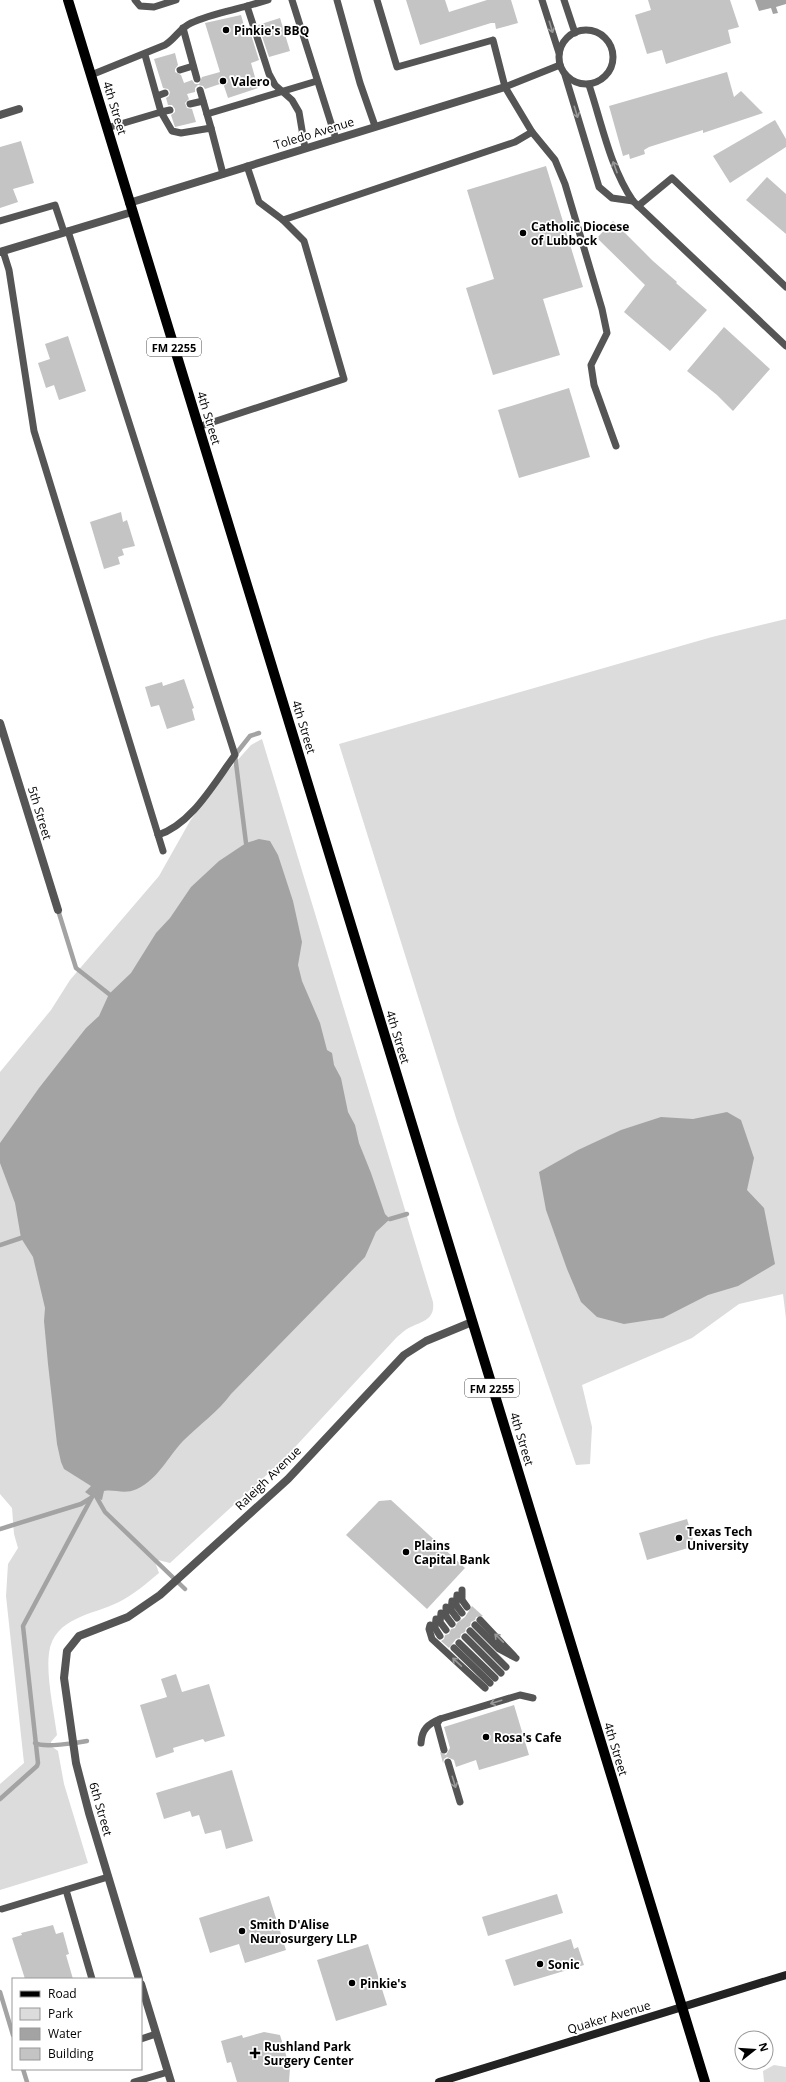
<svg xmlns="http://www.w3.org/2000/svg" width="786" height="2082" font-family="'Open Sans',sans-serif">
  <rect width="100%" height="100%" fill="#fff"/>
  <!-- green -->
  <g fill="#dcdcdc">
    <polygon points="786,619 786,1319 783,1294 739,1304 692,1338 582,1385 592,1427 590,1464 576,1465 457,1121 339,744 712,637"/>
    <path d="M262 739 433 1302C435 1318 425 1321 413 1326 407 1328 402 1333 397 1337L283 1460 170 1563 158 1560 155 1562 159 1573C146 1584 134 1594 119 1602 93 1615 54 1617 49 1653 46 1676 54 1712 57 1735L51 1742V1746L58 1751 64 1784 88 1863 0 1890V1784L24 1763 6 1596 8 1564 18 1548 14 1534 12 1508 0 1494V1072L51 1010 70 980 159 876 190 821 219 781 251 745Z"/>
    <polygon points="774,2065 786,2067 786,2082 764,2082 763,2071"/>
  </g>
  <!-- water -->
  <g fill="#a3a3a3">
    <polygon points="755,0 786,0 786,4 776,7 778,13 773,14 771,8 759,11"/>
    <path d="M259 839 270 841 278 855 293 901 302 942 298 965 302 981 320 1023 327 1050 332 1053 334 1065 341 1078 348 1112 355 1125 359 1143 371 1173 385 1214 390 1219 376 1232 365 1257 231 1394C218 1412 199 1425 183 1441 168 1457 158 1479 137 1489 124 1495 115 1489 104 1491L102 1500 92 1497 85 1492 91 1486 64 1469 61 1462 57 1444 48 1364 44 1321 45 1308 33 1257 21 1238 15 1203 0 1163V1143L39 1088 86 1028 99 1016 109 994 131 973 156 933 170 918 191 887 219 861 246 843Z"/>
    <polygon points="727,1112 741,1120 754,1158 747,1190 764,1208 775,1264 738,1286 708,1295 663,1318 624,1324 597,1317 581,1302 567,1269 546,1210 539,1172 578,1150 621,1130 661,1117 693,1119"/>
  </g>
  <g fill="none" stroke-linecap="round" stroke-linejoin="round">
    <!-- stream -->
    <g stroke="#a3a3a3" stroke-width="4.5">
      <polyline points="246,843 235,755 250,736 259,733"/>
      <polyline points="58,910 76,968 109,994"/>
      <polyline points="390,1219 407,1214"/>
      <polyline points="0,1245 21,1238"/>
      <polyline points="97,1498 105,1512 185,1589"/>
      <polyline points="0,1529 81,1504 91,1498"/>
      <path d="M35 1743C43 1748 77 1743 87 1741"/>
      <polyline points="0,1799 37,1766 38,1763 23,1626 92,1497"/>
      <polyline points="0,1992 13,2035"/>
      <polyline points="23,2069 27,2082"/>
    </g>
  </g>
  <!-- building -->
  <g fill="#c4c4c4">
    <polygon points="406,0 445,0 449,12 487,0 511,0 518,23 496,29 495,23 491,23 420,45"/>
    <polygon points="648,0 730,0 739,27 728,30 731,43 666,64 662,50 647,54 635,15 651,10"/>
    <polygon points="241,15 245,29 249,28 259,60 251,63 258,88 228,98 223,83 205,89 203,86 198,85 195,88 195,92 187,94 189,99 185,103 187,108 192,109 196,122 175,127 171,115 175,112 175,109 172,105 168,105 166,98 169,96 170,92 168,89 163,88 154,59 175,53 178,65 175,69 175,72 181,75 184,83 192,80 195,84 199,84 202,77 220,72 205,23"/>
    <polygon points="280,18 290,51 269,57 258,25"/>
    <polygon points="727,72 734,97 741,91 763,113 703,133 703,130 649,147 644,150 645,154 630,159 629,154 623,156 609,106"/>
    <polygon points="775,120 786,139 786,147 730,183 713,156"/>
    <polygon points="21,141 34,183 13,189 18,202 0,208 0,147"/>
    <polygon points="546,166 583,287 543,299 560,355 493,375 466,288 494,279 467,190"/>
    <polygon points="767,177 786,194 786,234 746,200"/>
    <polygon points="613,221 653,261 677,282 676,283 707,310 670,351 624,312 645,285 597,238"/>
    <polygon points="724,327 770,369 733,411 717,395 687,371"/>
    <polygon points="68,336 86,391 59,400 54,385 46,388 38,363 50,359 45,344"/>
    <polygon points="569,388 590,457 519,478 498,410"/>
    <polygon points="121,512 123,522 127,520 135,546 122,549 124,555 118,557 120,564 104,569 90,522"/>
    <polygon points="184,679 194,708 192,709 195,720 167,729 159,705 151,707 145,687 162,682 163,686"/>
    <polygon points="391,1500 465,1568 427,1609 346,1535 379,1501"/>
    <polygon points="687,1519 695,1546 647,1560 639,1533"/>
    <polygon points="472,1606 483,1616 476,1617 475,1620 471,1622 470,1626 466,1628 465,1632 461,1634 460,1638 456,1639 449,1648 441,1641 444,1639 445,1635 449,1634 451,1629 455,1628 457,1623 465,1617"/>
    <polygon points="176,1674 182,1692 209,1684 225,1736 205,1742 203,1739 173,1748 174,1752 156,1758 140,1705 167,1697 161,1679"/>
    <polygon points="514,1705 529,1755 479,1770 476,1760 456,1767 454,1760 447,1757 444,1759 443,1763 440,1752 446,1755 450,1748 444,1727"/>
    <polygon points="232,1770 253,1841 226,1849 221,1830 205,1834 199,1815 192,1817 190,1811 164,1819 156,1793"/>
    <polygon points="557,1894 563,1913 488,1936 482,1917"/>
    <polygon points="269,1896 286,1950 245,1963 239,1944 210,1953 199,1918"/>
    <polygon points="53,1925 56,1934 63,1932 69,1954 66,1955 73,1979 25,1979 12,1938 22,1935 21,1933"/>
    <polygon points="571,1939 574,1949 578,1947 584,1965 514,1986 505,1960"/>
    <polygon points="368,1944 387,2005 336,2021 317,1960"/>
    <polygon points="264,2032 280,2035 290,2068 289,2082 237,2082 231,2062 227,2063 221,2041 242,2035 243,2038"/>
  </g>
  <g fill="none" stroke-linecap="round" stroke-linejoin="round">
    <!-- service -->
    <g stroke="#555" stroke-width="7">
      <polyline points="135,0 140,6 154,7 176,0"/>
      <polyline points="292,0 336,139"/>
      <polyline points="337,0 360,83 375,126"/>
      <polyline points="542,0 559,53"/>
      <polyline points="564,0 575,33"/>
      <polyline points="247,6 268,0"/>
      <polyline points="183,28 197,79"/>
      <circle cx="586" cy="57" r="27"/>
      <polyline points="180,70 193,66"/>
      <path d="M91 75 165 45C175 39 180 28 191 23 208 15 229 11 247 6L269 74 275 85 292 100 299 112 305 148"/>
      <polyline points="565,75 599,187 612,198 633,201"/>
      <path d="M589 85C602 124 610 167 633 201L786 346"/>
      <polyline points="505,87 560,65"/>
      <polyline points="200,90 211,128"/>
      <polyline points="157,96 165,93"/>
      <polyline points="190,104 203,101"/>
      <polyline points="170,110 161,112 172,131 181,133 211,128 223,174"/>
      <polyline points="207,114 317,81"/>
      <polyline points="107,128 161,112 145,55"/>
      <polyline points="532,132 555,160 565,184 602,309 607,333 591,365 594,385 616,446"/>
      <polyline points="247,166 259,202 283,220 515,142 532,132 505,87 493,40 397,67 377,0"/>
      <polyline points="638,206 672,178 786,287"/>
      <polyline points="0,221 55,205 64,232"/>
      <path d="M68 231 235 755C214 783 192 824 158 835"/>
      <polyline points="3,251 9,270 34,431 163,851"/>
      <polyline points="198,427 344,379 304,241 283,220"/>
      <polyline points="462,1590 462,1600 467,1607"/>
      <polyline points="457,1595 456,1605 462,1613"/>
      <polyline points="452,1601 451,1610 457,1618"/>
      <polyline points="446,1607 446,1616 452,1624"/>
      <polyline points="441,1613 440,1622 446,1630"/>
      <polyline points="436,1619 435,1628 440,1636"/>
      <polyline points="480,1620 514,1656"/>
      <polyline points="430,1625 429,1629 432,1639 485,1688"/>
      <polyline points="475,1625 499,1649 516,1658"/>
      <polyline points="470,1631 506,1667"/>
      <polyline points="465,1637 501,1673"/>
      <polyline points="459,1643 495,1678"/>
      <polyline points="454,1648 490,1683"/>
      <path d="M421 1743C422 1729 428 1724 440 1719"/>
      <polyline points="444,1750 437,1724 440,1719 520,1695 533,1698"/>
      <polyline points="448,1762 460,1802"/>
      <polyline points="66,1890 92,1979"/>
      <polyline points="2,1909 108,1877"/>
      <polyline points="141,2039 156,2034"/>
      <polyline points="134,2082 168,2072"/>
    </g>
    <!-- minor -->
    <g stroke="#555" stroke-width="8">
      <polyline points="0,115 19,109"/>
      <polyline points="129,203 505,87"/>
      <polyline points="0,723 58,910"/>
      <polyline points="139,1979 89,1813 76,1763 64,1678 67,1651 79,1636 128,1617 160,1595 288,1479 404,1355 426,1341 472,1322"/>
      <polyline points="141,1984 171,2082"/>
    </g>
    <!-- tertiary -->
    <polyline stroke="#555" stroke-width="8" points="0,252 132,212"/>
    <!-- secondary -->
    <polyline stroke="#222" stroke-width="8" points="439,2082 786,1975"/>
    <!-- primary -->
    <polyline stroke="#000" stroke-width="10" points="68,0 705,2082"/>
  </g>
  <!-- one-way arrows -->
  <defs><path id="oneway-shaft" d="M-6 0H5M1.5-3L5.5 0L1.5 3" fill="none" stroke-width="1.6" stroke-linecap="round" stroke-linejoin="round"/></defs>
  <g stroke="#999">
    <use href="#oneway-shaft" transform="translate(551 27) rotate(73)"/>
    <use href="#oneway-shaft" transform="translate(576 112) rotate(73)"/>
    <use href="#oneway-shaft" transform="translate(615 167) rotate(-110)"/>
    <use href="#oneway-shaft" transform="translate(499 1638) rotate(-136)"/>
    <use href="#oneway-shaft" transform="translate(457 1662) rotate(-137)"/>
    <use href="#oneway-shaft" transform="translate(496 1702) rotate(163)"/>
    <use href="#oneway-shaft" transform="translate(454 1782) rotate(73)"/>
  </g>
  <!-- markers -->
  <g fill="#000" stroke="#fff" stroke-width="1.5">
    <circle cx="226" cy="30" r="4"/>
    <circle cx="223" cy="81" r="4"/>
    <circle cx="523" cy="233" r="4"/>
    <circle cx="679" cy="1538" r="4"/>
    <circle cx="406" cy="1552" r="4"/>
    <circle cx="486" cy="1737" r="4"/>
    <circle cx="242" cy="1931" r="4"/>
    <circle cx="540" cy="1964" r="4"/>
    <circle cx="352" cy="1983" r="4"/>
    <path d="M253 2047h4v4h4v4h-4v4h-4v-4h-4v-4h4z"/>
  </g>
  <g text-anchor="middle" dominant-baseline="central" stroke-width="3.5" stroke-linejoin="round" paint-order="stroke">
    <!-- shield labels -->
    <g fill="#fff" stroke="#4c4c4c" stroke-width="1">
      <rect x="147" y="338" width="54" height="18" rx="3"/>
      <rect x="465" y="1379" width="54" height="18" rx="3"/>
    </g>
    <g font-size="11" font-weight="bold" fill="#000">
      <text x="174" y="347">FM 2255</text>
      <text x="492" y="1388">FM 2255</text>
    </g>
    <!-- poi labels -->
    <g font-size="12" font-weight="bold" fill="#000" stroke="#fff" text-anchor="start">
      <text x="234" y="30">Pinkie's BBQ</text>
      <text x="231" y="81">Valero</text>
      <text x="531" y="226">Catholic Diocese<tspan x="531" dy="14">of Lubbock</tspan></text>
      <text x="687" y="1531">Texas Tech<tspan x="687" dy="14">University</tspan></text>
      <text x="414" y="1545">Plains<tspan x="414" dy="14">Capital Bank</tspan></text>
      <text x="494" y="1737">Rosa's Cafe</text>
      <text x="250" y="1924">Smith D'Alise<tspan x="250" dy="14">Neurosurgery LLP</tspan></text>
      <text x="548" y="1964">Sonic</text>
      <text x="360" y="1983">Pinkie's</text>
      <text x="264" y="2046">Rushland Park<tspan x="264" dy="14">Surgery Center</tspan></text>
    </g>
    <!-- street labels -->
    <g font-size="12" fill="#000" stroke="#fff">
      <text transform="translate(115 108) rotate(73)">4th Street</text>
      <text transform="translate(314 133) rotate(-17)">Toledo Avenue</text>
      <text transform="translate(209 418) rotate(73)">4th Street</text>
      <text transform="translate(304 727) rotate(73)">4th Street</text>
      <text transform="translate(40 813) rotate(73)">5th Street</text>
      <text transform="translate(398 1037) rotate(73)">4th Street</text>
      <text transform="translate(522 1439) rotate(73)">4th Street</text>
      <text transform="translate(268 1478) rotate(-44)">Raleigh Avenue</text>
      <text transform="translate(616 1749) rotate(73)">4th Street</text>
      <text transform="translate(101 1809) rotate(74)">6th Street</text>
      <text transform="translate(609 2017) rotate(-17)">Quaker Avenue</text>
    </g>
  </g>
  <!-- legend -->
  <rect x="12" y="1978" width="130" height="92" fill="#ffffff" stroke="#999999"/>
  <rect x="20" y="1991" width="20" height="6" fill="#000000" stroke="#999999"/>
  <text x="48" y="1998" font-size="12" fill="#000000">Road</text>
  <rect x="20" y="2008" width="20" height="12" fill="#dcdcdc" stroke="#999999"/>
  <text x="48" y="2018" font-size="12" fill="#000000">Park</text>
  <rect x="20" y="2028" width="20" height="12" fill="#a3a3a3" stroke="#999999"/>
  <text x="48" y="2038" font-size="12" fill="#000000">Water</text>
  <rect x="20" y="2048" width="20" height="12" fill="#c4c4c4" stroke="#999999"/>
  <text x="48" y="2058" font-size="12" fill="#000000">Building</text>
  <!-- north arrow -->
  <g transform="translate(754 2050) rotate(73)"><circle r="19" fill="#ffffff" stroke="#999999"/>
  <path d="M0-3L7 15L0 10L-7 15Z" fill="#000000"/>
  <text y="-6" font-size="11" font-weight="bold" text-anchor="middle" fill="#000000">N</text>
  </g>
</svg>
